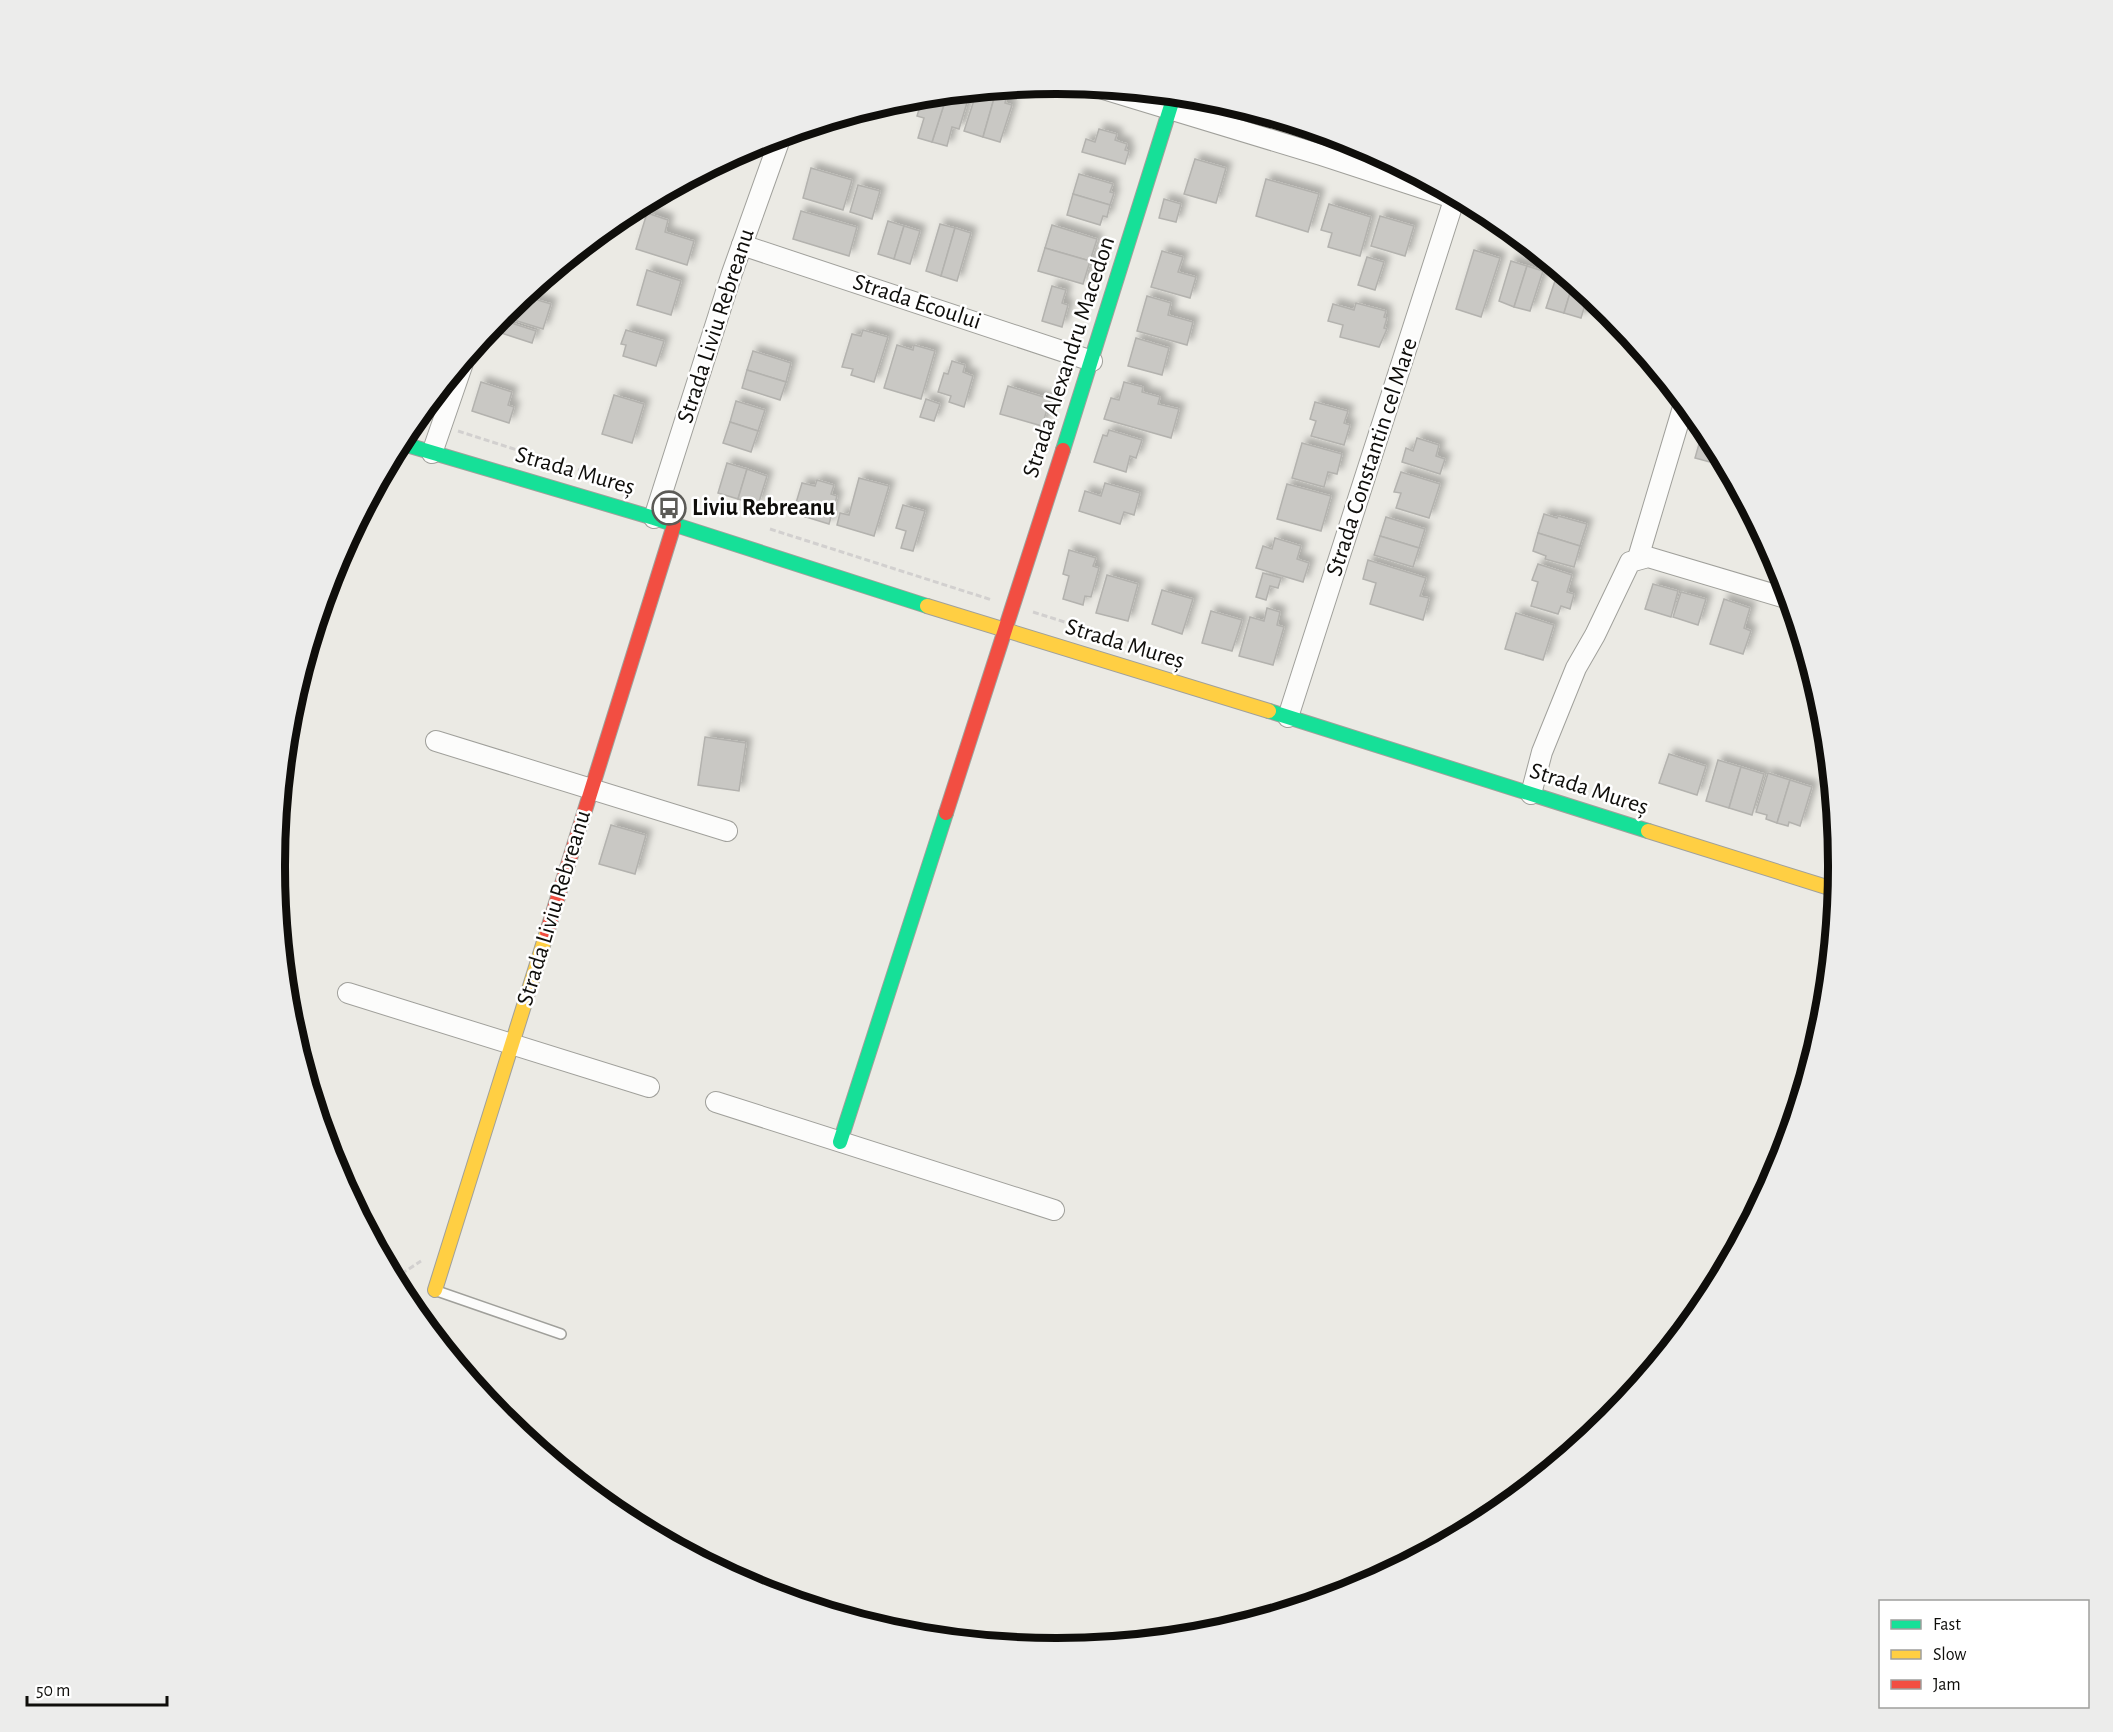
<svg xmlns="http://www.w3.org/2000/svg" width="2113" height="1732" font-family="'Alegreya Sans',sans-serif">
  <defs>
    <filter id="shadow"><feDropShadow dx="5.5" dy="-5.5" stdDeviation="3" flood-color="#0004"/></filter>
  </defs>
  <rect width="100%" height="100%" fill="#ebeae4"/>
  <!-- building -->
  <g fill="#c9c8c4" stroke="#b3b2ae" stroke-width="1.5" filter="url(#shadow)">
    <polygon points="984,92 995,95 983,137 964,131 976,94 982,96"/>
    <polygon points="960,94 969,96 959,129 952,127 947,146 932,142 947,95"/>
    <polygon points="947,95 932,142 918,138 924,118 917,116 923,97"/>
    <polygon points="995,95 1006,99 1005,103 1012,105 1000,142 983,137"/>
    <polygon points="1099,129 1117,134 1115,140 1127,144 1125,150 1129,151 1125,164 1082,152 1086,139 1095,142"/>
    <polygon points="1195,159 1226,168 1216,203 1184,194"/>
    <polygon points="811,168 852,180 843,210 803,198"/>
    <polygon points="1079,174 1113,184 1110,192 1114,193 1110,205 1073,194"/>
    <polygon points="1266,179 1319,194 1308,232 1256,216"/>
    <polygon points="858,185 880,191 872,219 850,212"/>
    <polygon points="1073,194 1110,205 1107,217 1103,216 1100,225 1067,215"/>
    <polygon points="1164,199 1181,204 1176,222 1159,218"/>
    <polygon points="1329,204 1371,217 1360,256 1328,247 1332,233 1321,230"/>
    <polygon points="801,211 857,227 849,256 793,239"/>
    <polygon points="647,213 668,220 665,232 694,241 687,265 636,249"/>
    <polygon points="1380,216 1414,226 1405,256 1371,246"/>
    <polygon points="888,221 904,226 894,259 878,254"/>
    <polygon points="940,224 955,228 941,276 926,271"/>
    <polygon points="1052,225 1097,239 1090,261 1045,248"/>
    <polygon points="904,226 920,231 910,264 894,259"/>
    <polygon points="955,228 971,233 957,281 941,276"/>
    <polygon points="1045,248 1090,261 1083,284 1038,271"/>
    <polygon points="1474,250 1500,258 1481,317 1456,309"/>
    <polygon points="1162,251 1183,257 1178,272 1196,277 1190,298 1151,287"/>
    <polygon points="1367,257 1384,262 1375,290 1358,285"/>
    <polygon points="1511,261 1527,266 1514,307 1499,301"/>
    <polygon points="1527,266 1543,271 1530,311 1514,307"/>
    <polygon points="647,270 681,281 671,315 637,305"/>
    <polygon points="1560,278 1573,283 1564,313 1546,308 1555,281 1559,282"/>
    <polygon points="1573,283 1588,295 1581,318 1564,313"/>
    <polygon points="1052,286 1066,290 1062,303 1068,305 1062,327 1042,321"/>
    <polygon points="524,296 551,304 543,329 514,320 521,298"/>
    <polygon points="1147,296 1171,303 1168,315 1193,322 1187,345 1137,331"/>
    <polygon points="1356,303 1386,311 1384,317 1387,318 1384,328 1387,329 1379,347 1340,337 1343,325 1328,321 1333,304 1354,310"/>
    <polygon points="499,319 536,331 532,343 495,331"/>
    <polygon points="626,330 664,341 656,366 623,356 626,345 621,344"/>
    <polygon points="863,330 888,337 874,382 851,375 853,369 842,367 852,334 861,336"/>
    <polygon points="1136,338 1169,348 1162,375 1128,366"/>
    <polygon points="897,345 913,350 914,345 935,351 921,399 884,388"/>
    <polygon points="753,351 791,363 786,382 747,370"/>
    <polygon points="952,361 965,365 963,372 973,376 964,407 949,402 951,396 938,392 944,373 948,374"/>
    <polygon points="747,370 786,382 780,400 742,388"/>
    <polygon points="481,382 512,392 508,405 514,407 509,423 472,411"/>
    <polygon points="1124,382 1143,387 1142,392 1160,397 1158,404 1179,409 1171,438 1104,419 1111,398 1119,400"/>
    <polygon points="1008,386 1050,399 1042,426 1000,414"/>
    <polygon points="614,395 644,404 632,443 602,434"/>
    <polygon points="926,399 940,404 934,421 920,417"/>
    <polygon points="736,401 765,410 758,431 730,422"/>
    <polygon points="1315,402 1348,411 1344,423 1350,425 1344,445 1311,436 1316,421 1310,419"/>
    <polygon points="730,422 758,431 751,452 723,443"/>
    <polygon points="1109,430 1142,440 1136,458 1130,456 1126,472 1094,462 1103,435 1107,436"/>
    <polygon points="1707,435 1709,435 1725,466 1695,458 1699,444 1704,446"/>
    <polygon points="1417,438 1439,445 1436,456 1445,459 1440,474 1402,462 1406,448 1413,451"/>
    <polygon points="1302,443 1342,454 1337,474 1328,472 1324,487 1292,478"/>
    <polygon points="727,463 747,469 738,499 718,493"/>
    <polygon points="747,469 767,476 758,505 738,499"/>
    <polygon points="1401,472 1440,484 1429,518 1396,508 1401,493 1394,492"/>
    <polygon points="859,478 889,486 874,536 837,525 840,513 849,515"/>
    <polygon points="817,480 834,485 831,494 837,496 829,524 793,513 802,483 815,486"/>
    <polygon points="1105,483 1140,493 1134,515 1124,512 1120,524 1079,511 1085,491 1101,496"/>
    <polygon points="1287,484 1331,496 1321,531 1277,519"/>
    <polygon points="903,505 925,511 913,551 901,548 906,531 896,528"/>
    <polygon points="1544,514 1557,518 1558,516 1587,524 1580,546 1538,533"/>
    <polygon points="1386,517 1425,529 1419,548 1380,536"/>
    <polygon points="1538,533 1580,546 1574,567 1545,559 1546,556 1533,551"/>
    <polygon points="1380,536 1419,548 1413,567 1374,555"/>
    <polygon points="1275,538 1301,546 1297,559 1309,563 1303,582 1256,568 1263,546 1272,549"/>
    <polygon points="1069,550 1096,558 1093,566 1099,568 1091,597 1085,596 1083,605 1063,599 1069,576 1063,574"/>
    <polygon points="1368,560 1426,578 1420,596 1429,598 1423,620 1370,604 1376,583 1363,579"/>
    <polygon points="1538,564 1572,575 1567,592 1574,594 1570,609 1561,606 1558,614 1531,606 1538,582 1532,580"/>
    <polygon points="1263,573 1281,578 1278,588 1270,586 1266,600 1256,597"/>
    <polygon points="1107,575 1138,584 1128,621 1096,613"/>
    <polygon points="1653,584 1678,591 1671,617 1645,609"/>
    <polygon points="1162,590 1193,599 1182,634 1152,624"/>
    <polygon points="1681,592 1706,599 1698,625 1673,617"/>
    <polygon points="1724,599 1750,608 1744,628 1751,631 1743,654 1710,644"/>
    <polygon points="1267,608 1280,612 1277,625 1284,627 1273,665 1239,656 1250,617 1264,621"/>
    <polygon points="1211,611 1242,620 1232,651 1202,643"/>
    <polygon points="1516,613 1554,625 1543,660 1505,649"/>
    <polygon points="705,737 746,743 739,791 698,785"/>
    <polygon points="1669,754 1706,766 1697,795 1659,783"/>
    <polygon points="1718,760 1741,767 1729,808 1706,801"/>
    <polygon points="1741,767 1764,774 1752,815 1729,808"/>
    <polygon points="1768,773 1790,780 1777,823 1766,819 1767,815 1756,812"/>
    <polygon points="1790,780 1812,787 1800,826 1789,822 1788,826 1777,823"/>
    <polygon points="611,825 646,835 635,874 599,864"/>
  </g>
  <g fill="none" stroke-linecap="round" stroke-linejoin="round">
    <defs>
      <polyline id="lane" points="437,1291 561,1334"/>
      <g id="street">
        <polyline points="1100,88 1321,155 1465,202"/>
        <polyline points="742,245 1092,361"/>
        <polyline points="432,453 463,363"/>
        <polyline points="654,518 732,273 781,136"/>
        <polyline points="1638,558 1684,404"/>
        <polyline points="1288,717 1455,197"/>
        <polyline points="436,741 727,831"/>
        <polyline points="1531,794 1542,752 1576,668 1595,635 1630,562 1648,557 1789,599"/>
        <polyline points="348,993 649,1087"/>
        <polyline points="716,1102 1054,1210"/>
      </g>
      <g id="fast">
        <polyline points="400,443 654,518 927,606"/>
        <polyline points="1063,450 1174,96"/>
        <polyline points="1269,711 1648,831"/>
        <polyline points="840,1142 946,813"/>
      </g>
      <g id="slow">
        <polyline points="927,606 1269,711"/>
        <polyline points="1648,831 1836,890"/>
        <polyline points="435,1290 547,932"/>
      </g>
      <g id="jam">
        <polyline points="946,813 1063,450"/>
        <polyline points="547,932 674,525"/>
      </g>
    </defs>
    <!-- lane casing -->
    <use href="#lane" stroke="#a0a09b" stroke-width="12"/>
    <!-- street casing -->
    <use href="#street" stroke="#a0a09b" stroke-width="22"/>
    <!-- fast casing -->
    <use href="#fast" stroke="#a0a09b" stroke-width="16"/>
    <!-- slow casing -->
    <use href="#slow" stroke="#a0a09b" stroke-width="16"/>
    <!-- jam casing -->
    <use href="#jam" stroke="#a0a09b" stroke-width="16"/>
    <!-- path -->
    <g stroke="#d2d0cf" stroke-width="3" stroke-dasharray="6 3" stroke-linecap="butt">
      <polyline points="458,431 617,482"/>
      <polyline points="770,529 992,600"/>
      <polyline points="1033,612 1175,657"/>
      <polyline points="393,1276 398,1276 421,1261"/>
    </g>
    <!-- lane -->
    <use href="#lane" stroke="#fcfcfb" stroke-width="9"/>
    <!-- street -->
    <use href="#street" stroke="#fcfcfb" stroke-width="20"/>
    <!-- fast -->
    <use href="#fast" stroke="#16e098" stroke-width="14"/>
    <!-- slow -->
    <use href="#slow" stroke="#ffcf43" stroke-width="14"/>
    <!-- jam -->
    <use href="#jam" stroke="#f24e42" stroke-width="14"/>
  </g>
  <!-- icons -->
  <defs>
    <symbol id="bus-ring" viewBox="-11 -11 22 22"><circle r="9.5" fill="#fff" stroke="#5c5b57" stroke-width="1.5"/><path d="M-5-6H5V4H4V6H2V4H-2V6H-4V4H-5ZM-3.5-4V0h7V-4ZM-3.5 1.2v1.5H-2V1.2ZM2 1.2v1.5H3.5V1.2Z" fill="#5c5b57"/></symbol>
  </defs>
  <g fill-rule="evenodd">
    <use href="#bus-ring" x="650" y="489" width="38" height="38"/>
  </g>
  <g text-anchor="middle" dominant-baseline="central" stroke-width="5" stroke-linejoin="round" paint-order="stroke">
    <!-- street labels -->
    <g font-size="24" fill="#0f0e0b" stroke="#fff">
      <text transform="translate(917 302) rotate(18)">Strada Ecoului</text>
      <text transform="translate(716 326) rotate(-72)">Strada Liviu Rebreanu</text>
      <text transform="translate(1069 357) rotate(-72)">Strada Alexandru Macedon</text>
      <text transform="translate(1372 457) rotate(-72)">Strada Constantin cel Mare</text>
      <text transform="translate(575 471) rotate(16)">Strada Mureș</text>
      <text transform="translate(1125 644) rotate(17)">Strada Mureș</text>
      <text transform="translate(1589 789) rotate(18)">Strada Mureș</text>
      <text transform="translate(554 908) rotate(-73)">Strada Liviu Rebreanu</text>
    </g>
    <!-- poi labels -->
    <g font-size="24" font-weight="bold" fill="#0f0e0b" stroke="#fff" text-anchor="start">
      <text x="692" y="508">Liviu Rebreanu</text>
    </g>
  </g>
  <!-- crop -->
  <path d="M0 0H2113V1732H0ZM1056 94H1057A771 771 0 0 1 1828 865V867A771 771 0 0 1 1057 1638H1056A771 771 0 0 1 285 867V865A771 771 0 0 1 1056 94Z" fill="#ececeb" fill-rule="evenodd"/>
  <path fill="none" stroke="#0f0e0b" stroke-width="8" d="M1056 94H1057A771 771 0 0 1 1828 865V867A771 771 0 0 1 1057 1638H1056A771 771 0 0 1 285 867V865A771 771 0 0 1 1056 94Z"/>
  <!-- legend -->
  <rect x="1879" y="1600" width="210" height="108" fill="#ffffff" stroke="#9f9f9d" stroke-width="1.5"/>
  <rect x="1891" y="1620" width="30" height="9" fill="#16e098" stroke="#9f9f9d" stroke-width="1.5"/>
  <text x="1933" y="1630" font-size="18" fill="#0f0e0b">Fast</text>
  <rect x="1891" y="1650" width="30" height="9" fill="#ffcf43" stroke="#9f9f9d" stroke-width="1.5"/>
  <text x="1933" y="1660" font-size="18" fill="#0f0e0b">Slow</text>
  <rect x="1891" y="1680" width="30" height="9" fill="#f24e42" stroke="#9f9f9d" stroke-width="1.5"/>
  <text x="1933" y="1690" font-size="18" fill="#0f0e0b">Jam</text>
  <!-- scale -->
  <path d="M27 1696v9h140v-9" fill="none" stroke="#0f0e0b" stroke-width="3"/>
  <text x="36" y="1696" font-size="18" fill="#0f0e0b" stroke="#ffffff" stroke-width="4.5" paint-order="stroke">50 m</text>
</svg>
